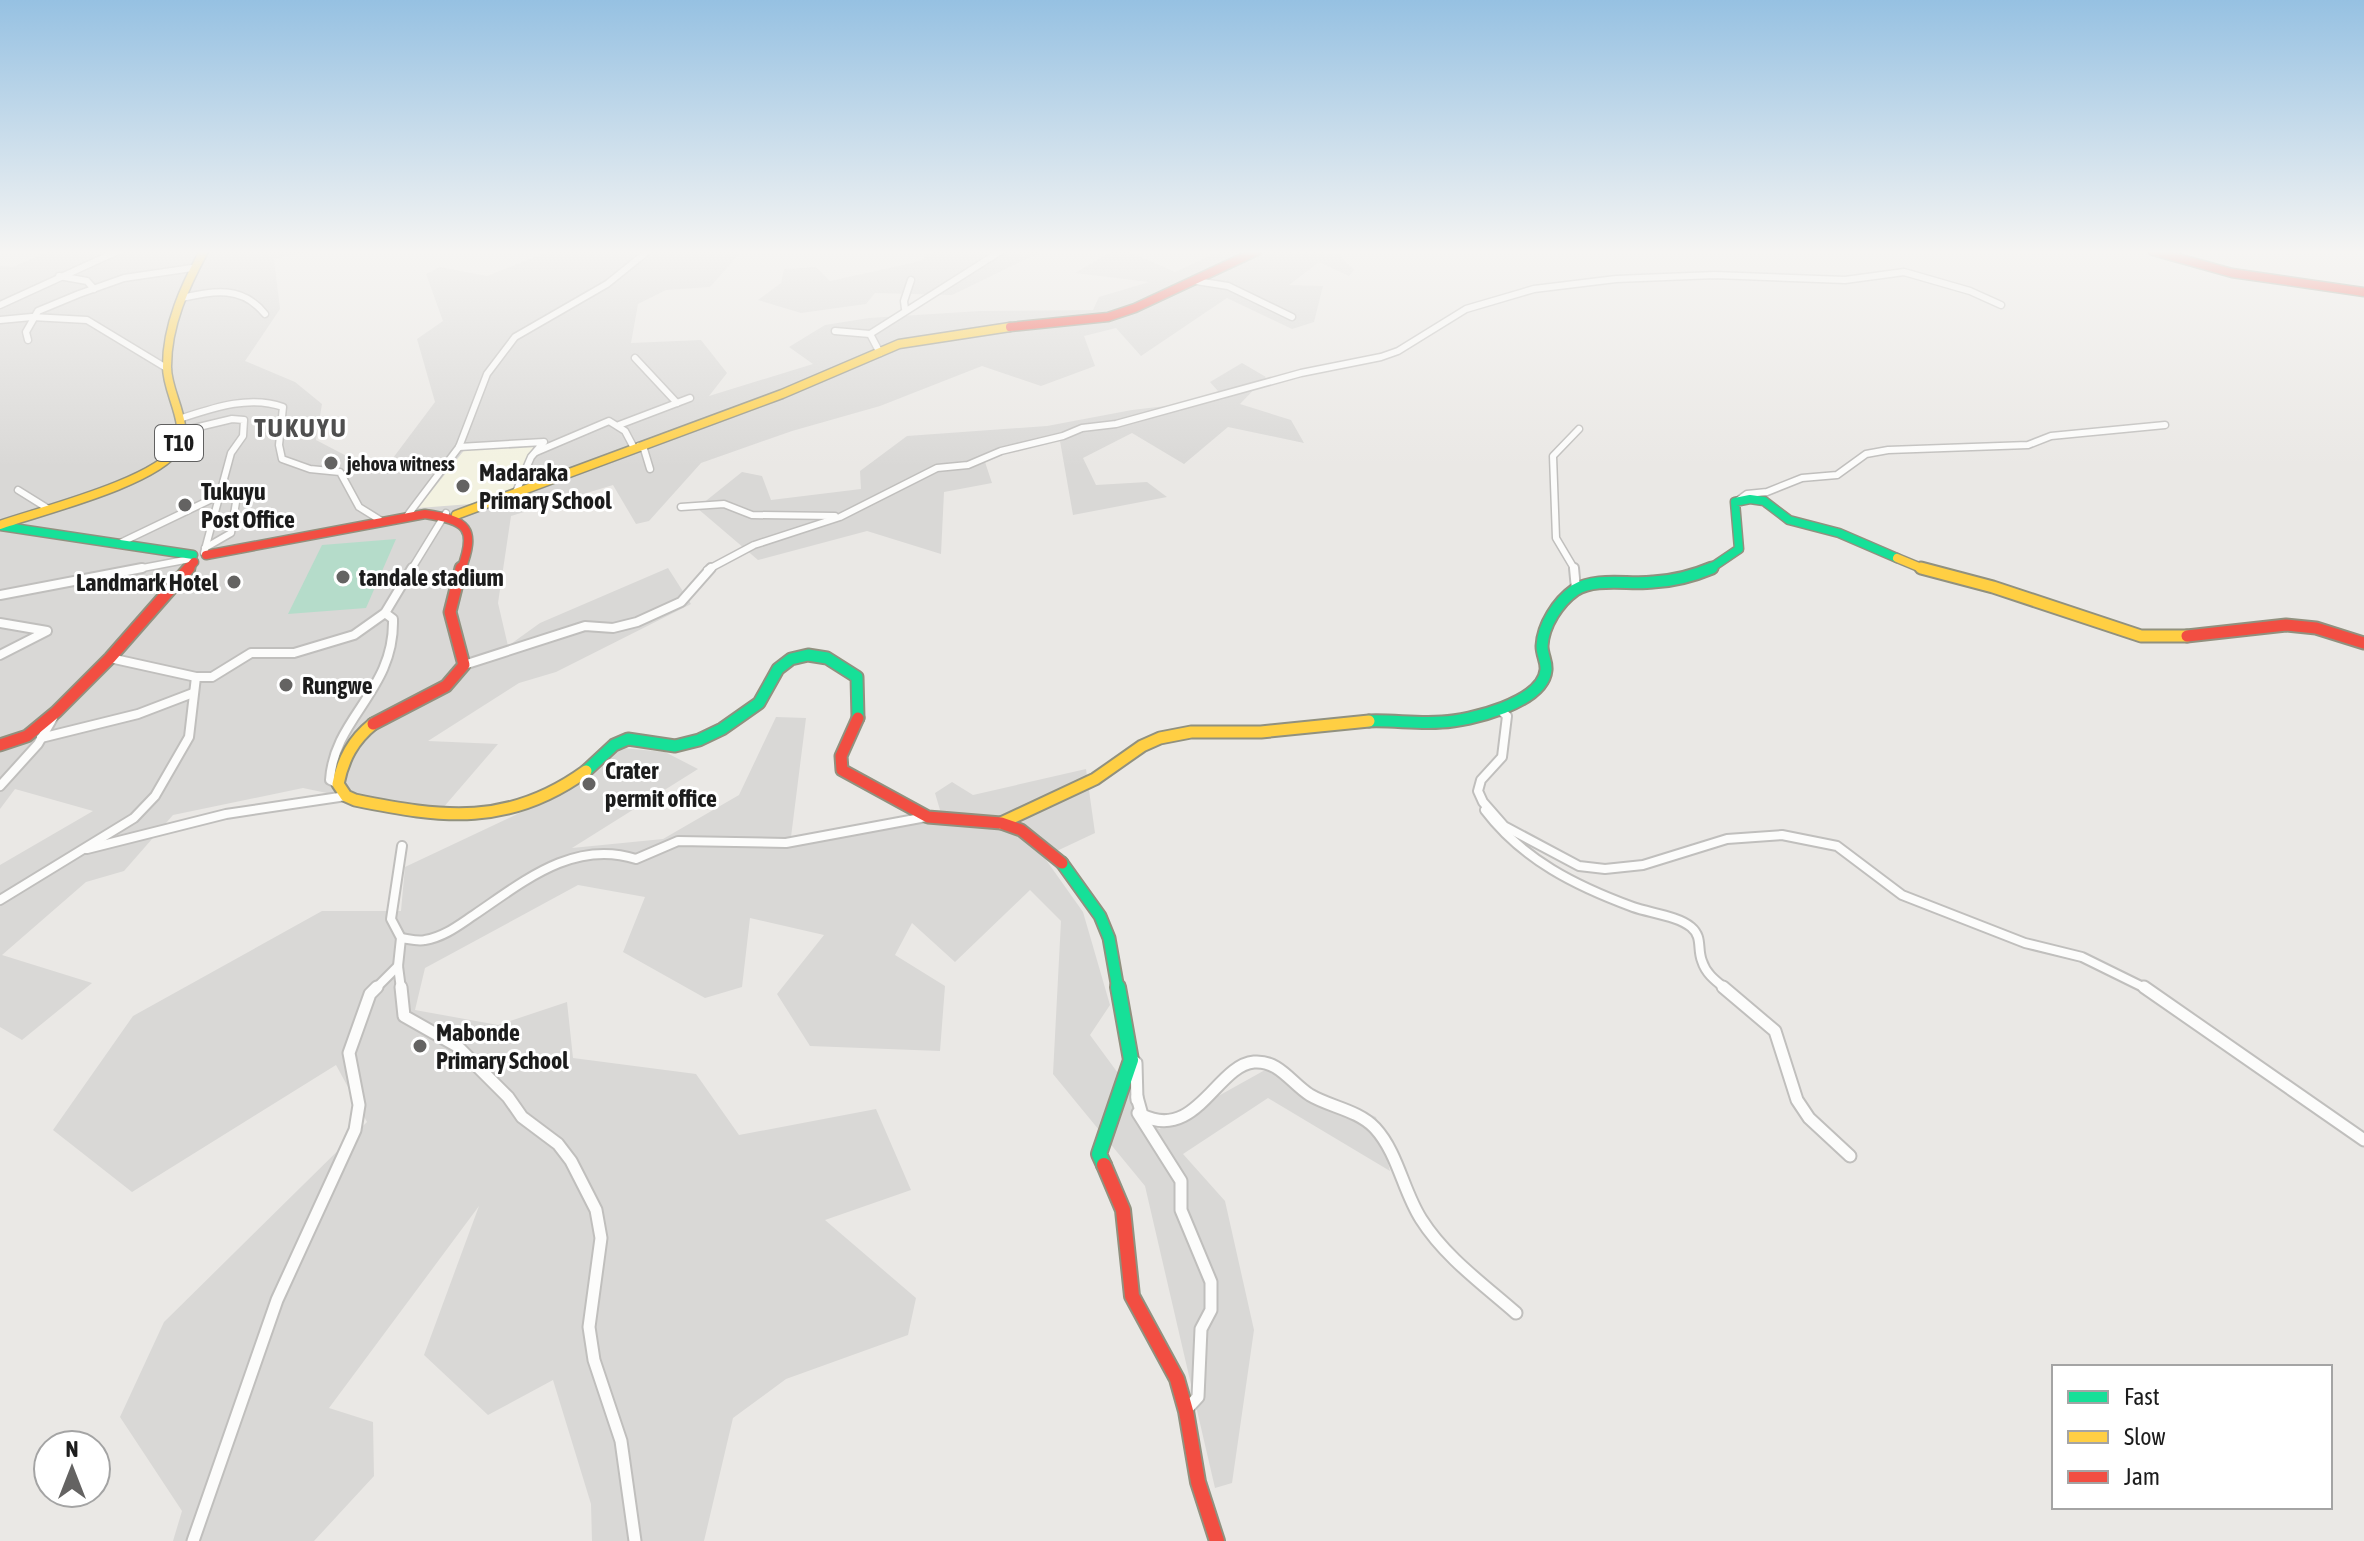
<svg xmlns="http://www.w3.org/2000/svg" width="2364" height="1541" font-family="'Asap Condensed',sans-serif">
  <rect width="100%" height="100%" fill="#eae8e5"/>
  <!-- residential -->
  <g fill="#d9d8d6">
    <polygon points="49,251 312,251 274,259 280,309 245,361 295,382 322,404 316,440 381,474 435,402 417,339 443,321 426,274 440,267 487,276 550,251 742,251 710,287 666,290 638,304 631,343 701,340 727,373 709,396 813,364 789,347 825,325 869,318 980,311 1093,310 1099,297 1149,282 1075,273 1112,251 1128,251 1175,272 1220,251 1337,253 1354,270 1349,276 1319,262 1289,285 1323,286 1314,322 1292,329 1227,298 1141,356 1116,328 1084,336 1095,366 1041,386 982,366 880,406 792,431 701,463 649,521 636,524 613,485 511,516 498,603 508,646 540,623 668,568 691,604 556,672 519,683 428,741 498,744 436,816 303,788 173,815 124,871 86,882 2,955 92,983 22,1040 0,1027 0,865 93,811 15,789 0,809 0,266 13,267"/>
    <polygon points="937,251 1043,251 952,295 875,293 866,304 801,313 758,300 781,283 784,269 816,267 830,281 921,261 928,253"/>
    <polygon points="1242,363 1266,377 1240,404 1291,420 1304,443 1228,427 1184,464 1132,433 1083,458 1096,485 1147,482 1167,497 1073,515 1060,441 1014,449 985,462 992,483 944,492 941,554 867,531 758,560 697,508 742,472 762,476 771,500 861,489 860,471 907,436 1047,426 1132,410 1225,399 1210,382"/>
    <polygon points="776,717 806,718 791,837 940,810 935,793 952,782 973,795 1086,769 1095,833 1044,857 1083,912 1110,1005 1090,1035 1159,1129 1265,1070 1376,1117 1390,1171 1268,1098 1183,1154 1225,1201 1254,1330 1232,1483 1215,1488 1145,1186 1053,1074 1061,921 1030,890 955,962 912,923 895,955 945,986 940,1051 810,1046 777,994 824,935 750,918 742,987 705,998 623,952 645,897 578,885 425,968 415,1010 498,1025 567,1002 573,1058 696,1074 739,1135 876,1109 911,1190 825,1220 916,1298 908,1335 786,1379 733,1418 704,1541 592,1541 591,1504 553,1380 488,1415 424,1355 479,1206 329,1408 373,1422 374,1476 314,1541 173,1541 182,1511 120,1417 164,1322 367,1122 336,1065 132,1192 53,1130 133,1016 322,911 401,911 405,867 566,791 622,748 665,752 698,769 572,848 663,839 739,795"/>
  </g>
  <!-- education -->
  <polygon fill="#f3f2e1" points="538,441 516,488 471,504 418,508 466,448"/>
  <!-- pitch -->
  <polygon fill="#b5dcca" points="396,539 366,608 288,614 322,545"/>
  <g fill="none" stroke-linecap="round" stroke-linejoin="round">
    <defs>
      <g id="street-far2">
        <polyline points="59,276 87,281 94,289"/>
        <polyline points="1196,281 1228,286 1292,317"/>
        <path d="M181 298C214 291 242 285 265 314"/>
        <polyline points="0,305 118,251"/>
        <polyline points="905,309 904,301 911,280"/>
        <polyline points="0,320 32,317 87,320 168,369"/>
        <polyline points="835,331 870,334"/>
        <polyline points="28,340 26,332 38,311 79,294 124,278 192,268"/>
        <polyline points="880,353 870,334 1001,251"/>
        <polyline points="635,358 677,403"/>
        <path d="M179 419C213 408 248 395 283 407L279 445 282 459 310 469 340 472 359 507 380 520"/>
        <polyline points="619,425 690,398"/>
        <polyline points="182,431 232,419 244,420 243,436 231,453 204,553"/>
        <polyline points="639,446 644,449 650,469"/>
        <polyline points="459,447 544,442 531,457 516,492"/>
        <polyline points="536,452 609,421 625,431 634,448"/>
        <polyline points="18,490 47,508"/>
        <polyline points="1736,502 1747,494 1767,492 1802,478 1837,475 1866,454 1888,450 2028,445 2051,436 2165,425"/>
        <polyline points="681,507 724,504 752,515 835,516"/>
        <polyline points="407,516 459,447 487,374 515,337 607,284 648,251"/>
        <polyline points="118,544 218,496 237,496 231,533 205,548"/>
        <polyline points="132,570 190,559"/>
        <polyline points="411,570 446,513"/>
        <polyline points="707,570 754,545 840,517 937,468 968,465 1001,451 1063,436 1082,428 1116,424 1301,373 1381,357 1398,351 1466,309 1534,289 1616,279 1715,275 1845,280 1904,272 1970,291 2001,305"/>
        <polyline points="1575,570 1556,538 1553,456 1579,429"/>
      </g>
      <g id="street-far1">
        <polyline points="1574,568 1576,589"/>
        <polyline points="0,595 142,568"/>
        <polyline points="0,623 47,631 0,655"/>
        <polyline points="110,658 196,677 212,677 251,653 294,653 354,635 385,613 412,568"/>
        <polyline points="464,665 585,626 613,628 637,622 681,602 711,568"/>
        <polyline points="1499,709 1507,716 1502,757 1481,780 1478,791 1483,802 1504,826 1579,866 1605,869 1643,865 1727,839 1782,835 1837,846 1902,895 2025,943 2082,957 2147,989"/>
        <polyline points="41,738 138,714 193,693"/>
        <path d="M338 784 330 780C334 717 395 691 393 619L385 613"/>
        <polyline points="0,786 38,744 53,718"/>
        <path d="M1485 810C1523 860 1576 886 1633 907 1650 913 1678 916 1691 927 1703 937 1697 949 1702 961 1706 974 1716 981 1726 989"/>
        <polyline points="87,849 226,814 346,796"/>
        <polyline points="0,900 134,818 155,796 189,737 196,677"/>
        <path d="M401 938C409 939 418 942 425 940 444 937 459 925 474 915 523 882 573 839 636 859L678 841 786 843 926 817"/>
        <polyline points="375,989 398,966"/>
        <polyline points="401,989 398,966 401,938 391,919 402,846"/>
      </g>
      <g id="street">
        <polyline points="401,987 404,1016 457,1046 508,1097 522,1117 558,1144 571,1161 596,1210 601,1238 589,1327 594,1360 621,1441 635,1541"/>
        <polyline points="1723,987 1775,1031 1797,1100 1809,1118 1850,1156"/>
        <polyline points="2144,987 2364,1140"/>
        <polyline points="1132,1060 1136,1063 1137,1100"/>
        <path d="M1137 1097 1142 1115C1196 1142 1217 1065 1254 1062 1279 1060 1291 1083 1310 1095 1330 1107 1358 1110 1375 1128 1398 1153 1403 1191 1421 1219 1445 1257 1483 1284 1516 1313"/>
        <polyline points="1138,1113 1181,1181 1181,1210 1211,1282 1211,1310 1201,1329 1198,1397 1186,1410"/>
        <polyline points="193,1541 277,1300 355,1130 359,1105 349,1053 370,994 377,987"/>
      </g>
      <g id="fast-far2">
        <polyline points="0,526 193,555"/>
        <polyline points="1708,570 1739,549 1735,502 1750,499 1764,501 1789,520 1839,533 1897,558"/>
      </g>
      <g id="fast-far1">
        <path d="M1369 721C1393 720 1418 724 1442 722 1469 721 1543 703 1546 670 1547 662 1542 655 1542 646 1543 625 1558 602 1575 590 1596 577 1630 585 1653 582 1674 581 1693 576 1712 568"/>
        <polyline points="586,771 614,745 628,739 675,746 699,740 722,729 759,703 778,669 791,659 808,655 827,658 857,677 858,718"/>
        <polyline points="1062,863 1100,916 1109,938 1118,989"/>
      </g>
      <polyline id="fast" points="1104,1165 1099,1154 1131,1060 1118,987"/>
      <g id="slow-far1">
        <polyline points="456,515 782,394 899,344 1010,327"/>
        <path d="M0 525C40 511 157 482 177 448 191 424 166 392 167 366 167 325 185 286 204 251"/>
        <polyline points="1897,558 1926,570"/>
      </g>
      <g id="slow">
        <polyline points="1921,568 1993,587 2141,636 2187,636"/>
        <path d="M373 724C353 740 343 759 338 784L346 796 355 800C443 818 509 827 586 771"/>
        <polyline points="1001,823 1095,779 1142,746 1160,738 1191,732 1261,732 1369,721"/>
      </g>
      <g id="jam-far2">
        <polyline points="2153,251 2232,273 2364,292"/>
        <polyline points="1010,327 1108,317 1135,308 1257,251"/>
        <path d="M206 555 425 514C467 520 477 528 461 570"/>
        <polyline points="187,570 194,562"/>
      </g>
      <g id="jam-far1">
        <polyline points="2187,636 2286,625 2316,628 2364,643"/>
        <polyline points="858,718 841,756 842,770 928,817 1001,823 1021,830 1062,863"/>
        <polyline points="373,724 446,686 464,665 450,612 461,568"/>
        <polyline points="0,745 27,736 56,712 110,658 189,568"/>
      </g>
      <polyline id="jam" points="1104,1165 1123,1210 1132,1296 1177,1379 1186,1411 1198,1482 1217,1541"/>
    </defs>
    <!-- street-far2 casing -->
    <use href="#street-far2" stroke="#c0bfbd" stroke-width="9"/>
    <!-- street-far1 casing -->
    <use href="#street-far1" stroke="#c0bfbd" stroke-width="12"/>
    <!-- street casing -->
    <use href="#street" stroke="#c0bfbd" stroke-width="15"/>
    <!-- fast-far2 casing -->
    <use href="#fast-far2" stroke="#91917f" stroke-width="11"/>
    <!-- fast-far1 casing -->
    <use href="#fast-far1" stroke="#91917f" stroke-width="15"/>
    <!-- fast casing -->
    <use href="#fast" stroke="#91917f" stroke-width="18"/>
    <!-- slow-far1 casing -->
    <use href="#slow-far1" stroke="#91917f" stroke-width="11"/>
    <!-- slow casing -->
    <use href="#slow" stroke="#91917f" stroke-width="15"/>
    <!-- jam-far2 casing -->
    <use href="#jam-far2" stroke="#91917f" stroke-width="11"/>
    <!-- jam-far1 casing -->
    <use href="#jam-far1" stroke="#91917f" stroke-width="15"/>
    <!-- jam casing -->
    <use href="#jam" stroke="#91917f" stroke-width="18"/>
    <!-- street-far2 -->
    <use href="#street-far2" stroke="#fcfcfb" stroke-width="6"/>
    <!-- street-far1 -->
    <use href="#street-far1" stroke="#fcfcfb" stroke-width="8"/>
    <!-- street -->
    <use href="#street" stroke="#fcfcfb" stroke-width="11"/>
    <!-- fast-far2 -->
    <use href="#fast-far2" stroke="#16e098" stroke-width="8"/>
    <!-- fast-far1 -->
    <use href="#fast-far1" stroke="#16e098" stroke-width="11"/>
    <!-- fast -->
    <use href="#fast" stroke="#16e098" stroke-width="14"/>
    <!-- slow-far1 -->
    <use href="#slow-far1" stroke="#ffcf43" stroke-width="8"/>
    <!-- slow -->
    <use href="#slow" stroke="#ffcf43" stroke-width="11"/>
    <!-- jam-far2 -->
    <use href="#jam-far2" stroke="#f24e42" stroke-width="8"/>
    <!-- jam-far1 -->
    <use href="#jam-far1" stroke="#f24e42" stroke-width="11"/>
    <!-- jam -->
    <use href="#jam" stroke="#f24e42" stroke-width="14"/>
  </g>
  <!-- sky -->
  <linearGradient id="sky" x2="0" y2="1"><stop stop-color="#96c1e2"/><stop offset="0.54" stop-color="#f6f5f3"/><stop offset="1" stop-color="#f6f5f3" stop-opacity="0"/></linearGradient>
  <rect width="2364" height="467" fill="url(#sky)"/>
  <!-- markers -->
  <g fill="#646362" stroke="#fff" stroke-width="3">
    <circle cx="331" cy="463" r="8"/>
    <circle cx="463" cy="486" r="8"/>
    <circle cx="185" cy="505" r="8"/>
    <circle cx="343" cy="577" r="8"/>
    <circle cx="234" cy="582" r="8"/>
    <circle cx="286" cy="685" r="8"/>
    <circle cx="589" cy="784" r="8"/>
    <circle cx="420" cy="1046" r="8"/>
  </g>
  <g text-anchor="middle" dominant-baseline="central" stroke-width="6" stroke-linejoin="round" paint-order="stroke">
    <!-- far-poi labels -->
    <g font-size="20" font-weight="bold" fill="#1c1c1c" stroke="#fff" text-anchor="start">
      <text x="347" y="463">jehova witness</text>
    </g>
    <!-- shield labels -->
    <rect fill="#fff" stroke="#606060" stroke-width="2" x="155" y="425" width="48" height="36" rx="6"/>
    <g font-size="22" font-weight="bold" fill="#1c1c1c">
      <text x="179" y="443">T10</text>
    </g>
    <!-- poi labels -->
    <g font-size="24" font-weight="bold" fill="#1c1c1c" stroke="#fff" text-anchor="start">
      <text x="479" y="472">Madaraka<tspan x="479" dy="28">Primary School</tspan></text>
      <text x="201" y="491">Tukuyu<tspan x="201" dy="28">Post Office</tspan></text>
      <text x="359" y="577">tandale stadium</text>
      <text x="218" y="582" text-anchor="end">Landmark Hotel</text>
      <text x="302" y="685">Rungwe</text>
      <text x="605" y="770">Crater<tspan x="605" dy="28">permit office</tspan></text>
      <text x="436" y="1032">Mabonde<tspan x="436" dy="28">Primary School</tspan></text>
    </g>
    <!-- far-district labels -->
    <g font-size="26" font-weight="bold" letter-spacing="2" fill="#4f4f4f" stroke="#fff">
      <text x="301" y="428">TUKUYU</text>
    </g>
  </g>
  <!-- legend -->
  <rect x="2052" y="1365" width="280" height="144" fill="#ffffff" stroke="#a4a4a4" stroke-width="2"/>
  <rect x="2068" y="1391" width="40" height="12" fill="#16e098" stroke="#a4a4a4" stroke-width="2"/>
  <text x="2124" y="1405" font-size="24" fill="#1c1c1c">Fast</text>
  <rect x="2068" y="1431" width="40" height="12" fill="#ffcf43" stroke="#a4a4a4" stroke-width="2"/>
  <text x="2124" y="1445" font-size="24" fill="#1c1c1c">Slow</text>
  <rect x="2068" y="1471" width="40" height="12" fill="#f24e42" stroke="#a4a4a4" stroke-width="2"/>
  <text x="2124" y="1485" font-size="24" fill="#1c1c1c">Jam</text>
  <!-- north arrow -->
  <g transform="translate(72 1469)"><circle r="38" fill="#ffffff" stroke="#a4a4a4" stroke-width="2"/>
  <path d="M0-6L14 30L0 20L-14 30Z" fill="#646362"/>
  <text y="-12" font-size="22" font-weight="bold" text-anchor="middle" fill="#1c1c1c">N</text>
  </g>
</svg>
